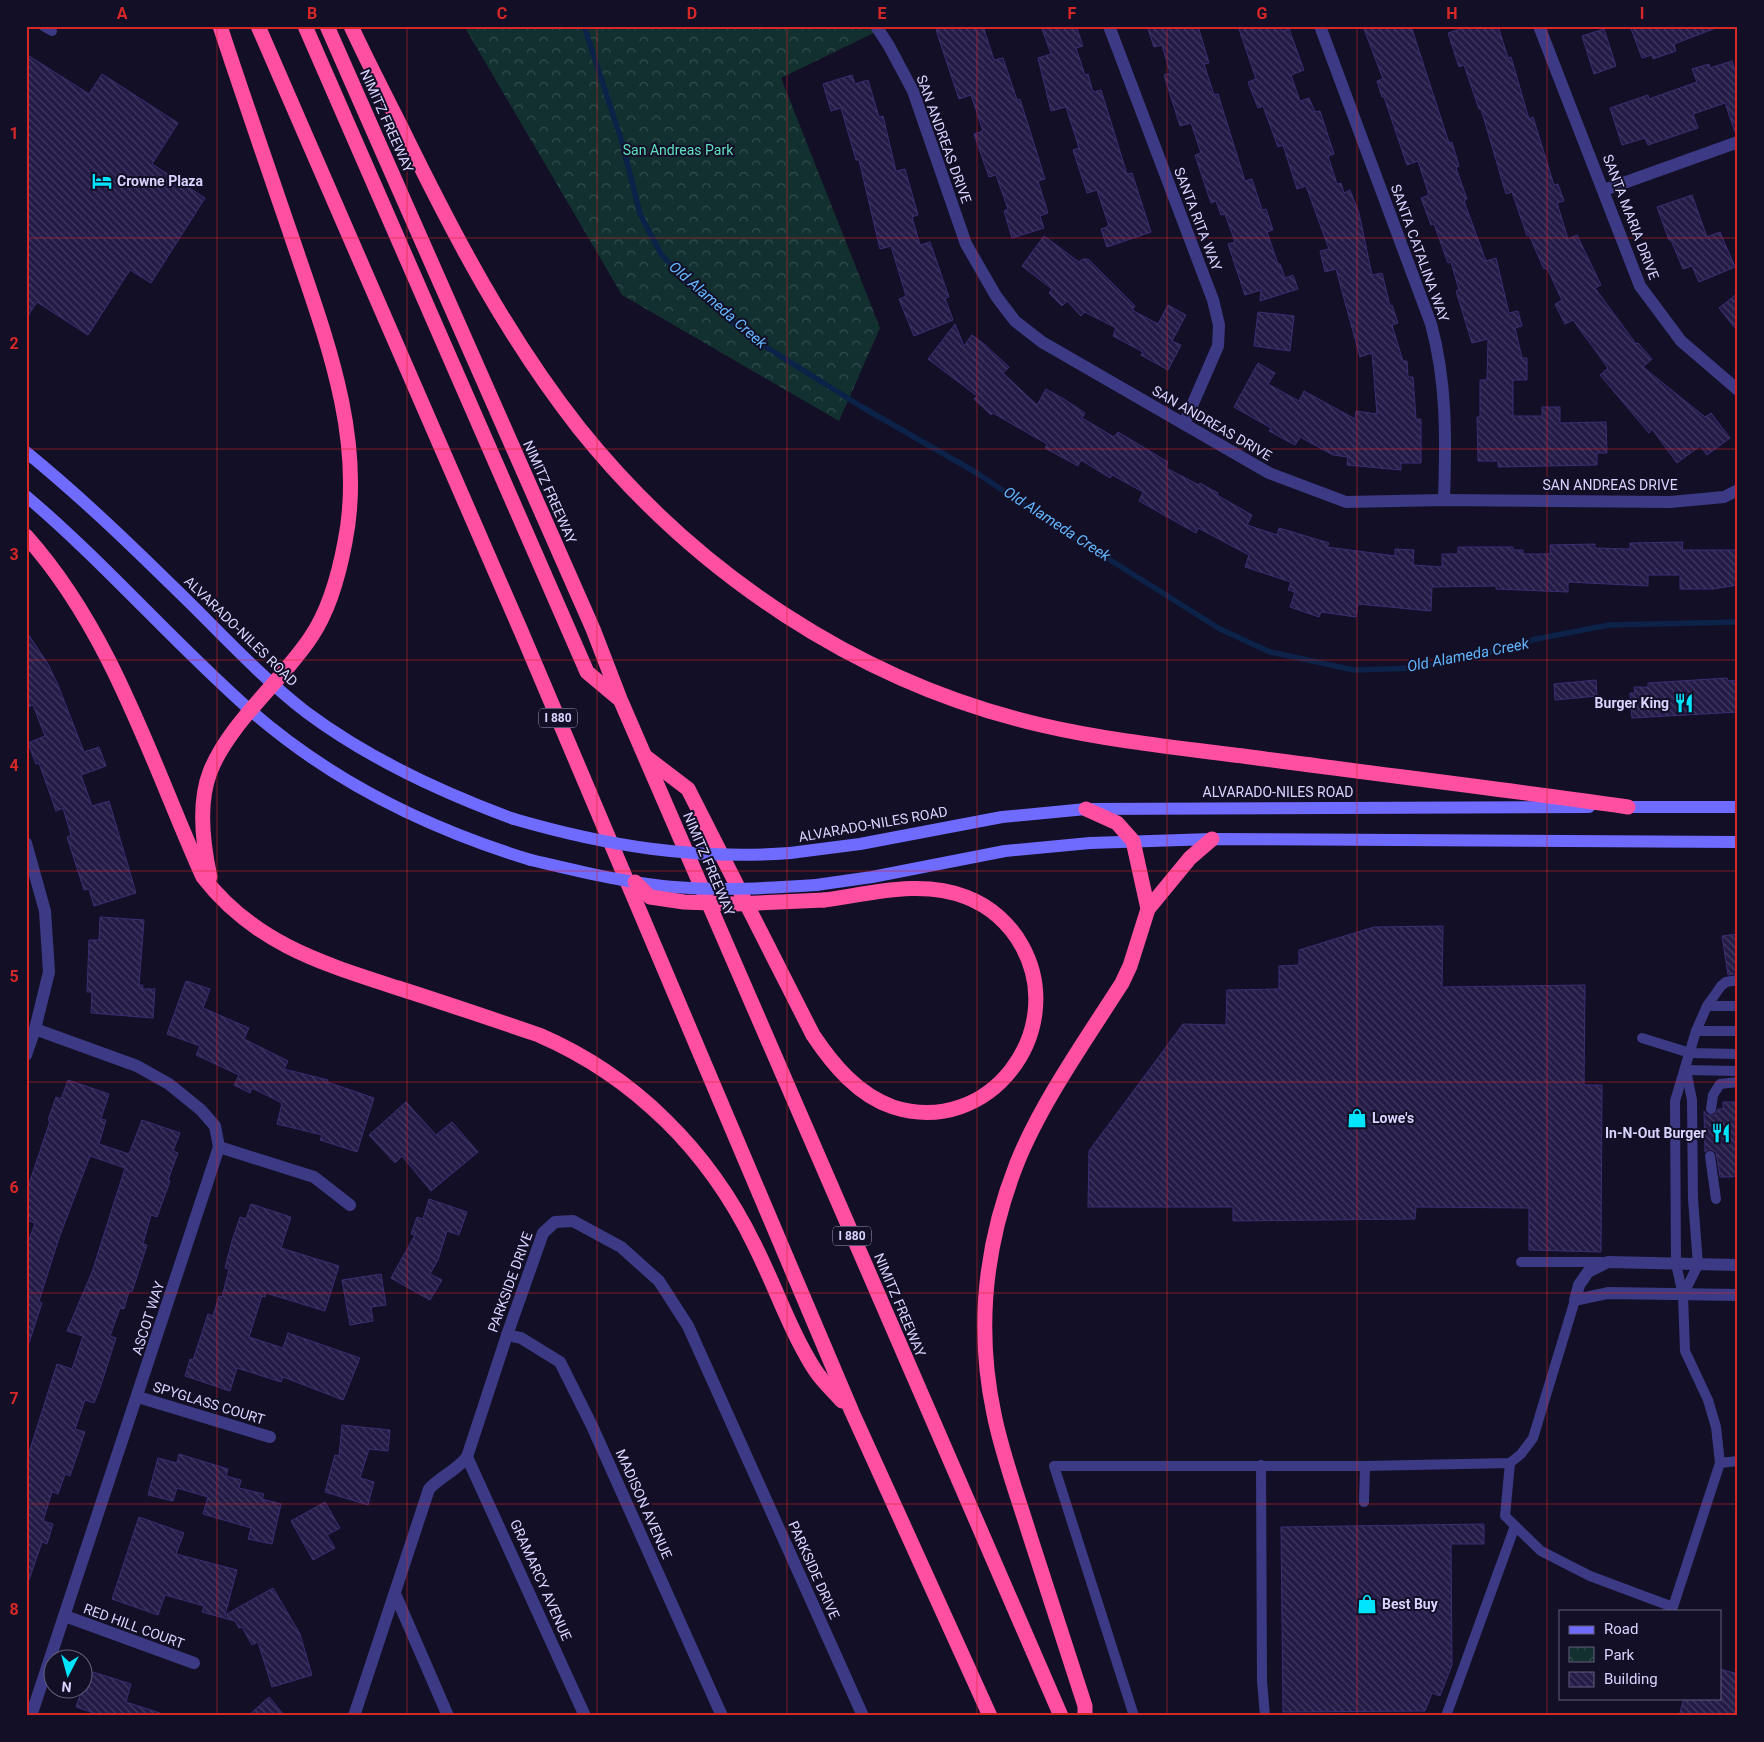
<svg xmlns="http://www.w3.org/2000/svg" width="1764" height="1742" font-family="Roboto,sans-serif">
  <defs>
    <pattern id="park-crowns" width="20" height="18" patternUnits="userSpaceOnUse" patternTransform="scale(1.25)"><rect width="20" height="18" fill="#12302f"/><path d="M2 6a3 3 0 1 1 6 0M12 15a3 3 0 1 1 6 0" fill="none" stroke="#344d4e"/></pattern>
    <pattern id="building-back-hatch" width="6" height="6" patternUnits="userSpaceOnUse" patternTransform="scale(1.25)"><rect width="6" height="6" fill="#241b47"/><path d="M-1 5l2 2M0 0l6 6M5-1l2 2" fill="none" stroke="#433b63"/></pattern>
  </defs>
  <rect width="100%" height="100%" fill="#130f26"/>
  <!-- park -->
  <polygon fill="url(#park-crowns)" points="464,26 888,26 781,78 880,328 839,421 622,295"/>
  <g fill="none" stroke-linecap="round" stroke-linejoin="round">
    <!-- stream -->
    <polyline stroke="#0c2248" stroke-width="5.5" points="584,26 622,142 640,214 661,254 686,281 720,312 755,340 862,407 977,473 1053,524 1220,629 1270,652 1354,670 1417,668 1479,655 1536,639 1609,625 1738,622"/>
  </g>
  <!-- building -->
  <g fill="url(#building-back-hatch)" stroke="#3b2d73">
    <polygon points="949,26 983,26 994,60 1003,58 1017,100 1020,99 1045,179 1038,181 1048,213 1040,216 1044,228 1012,238 1004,211 1008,209 996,175 989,177 974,134 983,131 971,95 959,99 936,30"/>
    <polygon points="1041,26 1076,26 1083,46 1076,48 1085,75 1088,74 1093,92 1101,90 1127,174 1132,173 1151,232 1107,247 1101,229 1109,226 1097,190 1087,193 1073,150 1079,148 1066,107 1051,111 1038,58 1051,54"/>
    <polygon points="1147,26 1198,26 1209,63 1204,64 1214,95 1218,94 1245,181 1252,179 1262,210 1266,209 1273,230 1267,232 1278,264 1280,264 1285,278 1293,275 1298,289 1260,301 1261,290 1245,295 1228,244 1235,242 1225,214 1221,215 1216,201 1211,203 1195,155 1201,153 1191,123 1180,126 1164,75 1170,73 1162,45 1154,47"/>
    <polygon points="1238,26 1280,26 1282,31 1289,29 1304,70 1291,75 1300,101 1309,98 1315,112 1320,111 1334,154 1328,156 1337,184 1341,183 1344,193 1350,190 1359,213 1372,275 1382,273 1390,306 1392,305 1398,323 1392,325 1403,361 1407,361 1408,377 1413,377 1416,419 1421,419 1421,463 1401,463 1401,470 1347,465 1348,457 1333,455 1300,437 1295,445 1269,431 1271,428 1234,407 1258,363 1275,373 1268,384 1299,401 1304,391 1355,419 1356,411 1377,414 1372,353 1360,357 1336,269 1325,272 1320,251 1329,249 1306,186 1297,189 1283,145 1278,147 1263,106 1258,108 1248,82 1256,79"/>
    <polygon points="1363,26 1411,26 1449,143 1452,142 1459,166 1456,168 1467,199 1464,201 1486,261 1496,258 1509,313 1518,311 1522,326 1515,328 1522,358 1527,358 1527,380 1513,380 1513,416 1542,416 1542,407 1560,407 1560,423 1606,422 1607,453 1597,453 1597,465 1498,467 1498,461 1478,461 1477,417 1480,417 1480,380 1487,380 1488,339 1472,343 1456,291 1459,290 1451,262 1448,263 1434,224 1431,225 1421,198 1429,195 1418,161 1407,165 1384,97 1382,97 1377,81 1383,79"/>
    <polygon points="1470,26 1498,26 1508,58 1511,57 1529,119 1533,117 1554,185 1558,184 1564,201 1557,203 1568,239 1577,235 1601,285 1595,288 1636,344 1638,343 1652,359 1643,367 1705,417 1711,413 1730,438 1707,455 1700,446 1677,463 1652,429 1649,433 1600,375 1608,368 1573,320 1565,324 1555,304 1562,300 1547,268 1544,269 1529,235 1527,236 1512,192 1506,194 1481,109 1479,109 1464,65 1459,67 1448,33"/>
    <polygon points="1630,26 1716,26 1716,28 1674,44 1676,51 1653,59 1652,55 1642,58"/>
    <polygon points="1604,29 1616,66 1594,74 1582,36"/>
    <polygon points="26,54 89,94 102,74 178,123 152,164 205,198 151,283 130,270 88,335 37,302 26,319"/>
    <polygon points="1732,61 1738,78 1738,132 1735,132 1725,103 1693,114 1698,128 1648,145 1645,138 1622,145 1610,108 1648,95 1649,99 1697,82 1692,69 1709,64 1710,68"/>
    <polygon points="852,75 855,84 868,80 879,117 883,116 896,171 905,169 918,215 912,217 920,245 930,242 949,297 945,298 953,320 914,336 899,299 906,296 891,246 880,249 859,160 856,160 841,108 831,111 823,84"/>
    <polygon points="1692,195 1707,237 1720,232 1735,267 1699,282 1692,266 1683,269 1671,240 1669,240 1657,207"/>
    <polygon points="1044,236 1079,262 1083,259 1088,259 1135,306 1132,310 1158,324 1168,305 1186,315 1172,341 1181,345 1168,370 1141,355 1143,352 1113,336 1116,328 1085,312 1081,316 1067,301 1062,306 1049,293 1052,289 1022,266"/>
    <polygon points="1738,293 1738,332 1719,308"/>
    <polygon points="1258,312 1294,316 1290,351 1254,346"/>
    <polygon points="955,324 964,346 972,335 984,344 1009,367 1003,373 1037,405 1046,389 1064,399 1085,413 1082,418 1114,437 1118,432 1168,462 1166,468 1199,485 1200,483 1218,493 1217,495 1252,515 1247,525 1277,535 1279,528 1329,543 1327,547 1395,556 1395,549 1414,550 1413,565 1442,567 1442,554 1458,554 1458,547 1513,547 1513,550 1523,550 1523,554 1550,554 1550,545 1595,544 1595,548 1630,549 1630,543 1683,542 1682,550 1738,550 1738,585 1713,589 1680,589 1680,575 1648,575 1648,586 1568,582 1568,592 1496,589 1496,586 1432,587 1431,611 1358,604 1356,617 1321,612 1319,617 1290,607 1295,592 1288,590 1291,582 1245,567 1249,555 1198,528 1196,533 1139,501 1143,492 1112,475 1110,478 1081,460 1078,466 1045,448 1047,444 993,413 991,415 974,399 977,396 928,359"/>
    <polygon points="26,631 48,664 58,685 84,752 99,747 106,766 81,775 92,806 109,801 136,893 94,906 89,889 84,890 67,837 71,835 63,808 56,811 39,763 36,764 28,743 45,736 33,705 26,708"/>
    <polygon points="1727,678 1728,681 1738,680 1738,712 1632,718 1630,693 1635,693 1634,687 1648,687 1648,683"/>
    <polygon points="1596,680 1597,696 1555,700 1554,684"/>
    <polygon points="100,917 144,920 139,985 143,985 142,989 155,989 153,1018 91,1013 92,992 87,992 89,940 99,940"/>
    <polygon points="1443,926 1442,987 1585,985 1584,1085 1602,1085 1601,1252 1529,1250 1529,1208 1416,1207 1415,1219 1233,1221 1233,1207 1088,1207 1089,1151 1183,1024 1226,1025 1227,990 1279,989 1279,966 1299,965 1299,950 1374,927"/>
    <polygon points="1738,934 1738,973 1728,975 1722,936"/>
    <polygon points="186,981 210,989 203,1008 249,1028 244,1039 288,1061 284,1069 328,1080 327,1082 374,1098 357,1152 320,1140 322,1135 277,1124 282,1103 252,1088 250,1093 234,1085 239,1075 196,1055 200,1046 167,1034"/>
    <polygon points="68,1080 109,1094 101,1119 106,1120 99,1144 129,1154 142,1120 180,1133 173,1151 178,1153 168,1180 170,1181 157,1217 151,1215 143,1244 147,1245 132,1292 129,1291 124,1309 120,1308 110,1336 116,1338 100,1388 94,1403 85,1400 75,1429 85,1432 70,1476 65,1474 58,1494 52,1492 43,1521 53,1524 47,1544 42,1542 29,1580 26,1580 26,1462 57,1364 72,1369 83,1336 67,1331 92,1272 125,1168 90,1156 59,1238 39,1301 42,1303 29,1343 26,1343 26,1248 35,1223 26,1220 26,1193 50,1121 48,1120 56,1097 61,1099"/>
    <polygon points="406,1102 436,1135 452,1122 478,1152 431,1191 402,1156 395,1163 369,1135"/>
    <polygon points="1723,1102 1738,1102 1738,1175 1732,1177 1720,1177 1716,1152 1710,1149 1705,1152 1704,1111 1707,1115 1714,1115 1718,1109 1723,1109"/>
    <polygon points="429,1199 467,1212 459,1235 447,1231 438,1260 430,1274 442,1280 430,1300 391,1278 415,1235 411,1234 417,1217 423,1219"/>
    <polygon points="251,1204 291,1217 281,1248 339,1266 325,1311 266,1293 265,1297 262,1296 249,1337 283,1348 288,1333 360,1358 343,1400 283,1377 281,1382 237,1368 230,1391 185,1376 190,1359 193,1360 208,1314 213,1316 219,1296 222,1297 229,1269 225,1268 232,1241 240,1217 246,1219"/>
    <polygon points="381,1274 386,1305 371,1307 373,1321 350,1325 342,1280"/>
    <polygon points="342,1425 390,1430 388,1451 369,1449 360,1478 374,1482 368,1505 325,1492 335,1455 339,1456"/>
    <polygon points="179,1454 228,1469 226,1476 241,1480 239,1488 264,1494 262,1499 281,1504 272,1544 248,1539 251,1528 203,1514 208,1497 177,1488 173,1501 148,1495 158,1458 177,1463"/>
    <polygon points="325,1502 340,1528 327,1535 335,1548 313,1560 291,1521"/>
    <polygon points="139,1517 184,1533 176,1554 237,1570 225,1615 273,1588 300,1634 312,1675 272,1687 258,1642 252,1645 242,1627 239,1628 235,1621 202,1612 204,1606 165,1595 158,1615 112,1599"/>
    <polygon points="1484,1524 1484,1544 1451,1544 1452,1665 1440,1696 1432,1693 1425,1711 1283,1712 1281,1527"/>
    <polygon points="1720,1669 1738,1674 1738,1716 1679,1716 1684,1698 1720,1698"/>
    <polygon points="93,1672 131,1684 126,1702 160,1713 160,1716 103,1716 76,1707 82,1690 87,1691"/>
    <polygon points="269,1697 285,1716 248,1716"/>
  </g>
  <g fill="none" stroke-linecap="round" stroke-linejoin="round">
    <!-- service -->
    <g stroke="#3d3a85" stroke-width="10">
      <polyline points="43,26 52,31"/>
      <polyline points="1707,1006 1738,1006"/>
      <polyline points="1696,1031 1738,1031"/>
      <polyline points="1642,1038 1690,1053 1738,1054"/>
      <polyline points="1686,1070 1738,1071"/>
      <polyline points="1711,1109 1713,1095 1720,1084 1738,1082"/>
      <polyline points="1710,1156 1716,1199"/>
      <polyline points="1521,1262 1607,1262"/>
      <polyline points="1683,1295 1698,1265 1693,1199 1692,1100 1686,1070"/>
      <polyline points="1510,1463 1505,1516 1541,1551 1590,1576 1673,1607 1720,1463 1716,1427 1708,1400 1685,1351 1683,1295 1676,1264 1675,1101 1696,1031 1707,1006 1721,986 1726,982 1738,980"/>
      <polyline points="1720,1463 1738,1461"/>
      <polyline points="1261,1465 1262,1681 1265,1716"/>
      <polyline points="1364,1502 1365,1466"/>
      <polyline points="1134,1716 1054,1466 1365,1466 1510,1463 1521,1454 1533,1438 1575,1300"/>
      <polyline points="1446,1716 1515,1526"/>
    </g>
    <!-- minor -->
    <g stroke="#3d3a85" stroke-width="12">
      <polyline points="876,26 889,46 913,91 966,244 996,296 1015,321 1042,342 1269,473 1346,502 1444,500 1670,502 1724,497 1738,490"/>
      <polyline points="1109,26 1213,300 1219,325 1218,346 1184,424"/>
      <path d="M1320 26 1431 324C1447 382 1446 440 1444 500"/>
      <polyline points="1539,26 1640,286 1681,341 1738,390"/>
      <polyline points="1604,190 1738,142"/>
      <polyline points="26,843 45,911 49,972 35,1029 26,1055"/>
      <polyline points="219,1147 314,1177 350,1205"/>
      <polyline points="507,1335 521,1338 560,1362 592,1426 722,1716"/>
      <polyline points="138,1397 270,1437"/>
      <polyline points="467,1457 585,1716"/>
      <polyline points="396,1596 448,1716"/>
      <polyline points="65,1616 194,1663"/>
      <polyline points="31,1716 219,1147 215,1126 201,1110 169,1084 137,1066 35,1029"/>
      <path d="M354 1716 429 1489C441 1476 456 1471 467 1457L507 1335 543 1233 555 1222 573 1221 621 1247 659 1281 688 1326 863 1716"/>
    </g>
    <!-- tertiary -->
    <polyline stroke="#3d3a85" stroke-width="12" points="1738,1265 1608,1262 1588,1272 1579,1285 1575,1300 1608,1293 1738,1295"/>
    <!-- secondary -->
    <g stroke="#6f6bff" stroke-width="12">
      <path d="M26 452C85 500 139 553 193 606 230 643 265 680 306 712 369 759 440 792 514 819"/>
      <path d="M26 496C105 563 173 642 250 710 331 781 429 829 531 860"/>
      <polyline points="1619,807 1738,807"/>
      <polyline points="790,853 860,844 1002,817 1086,809 1589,807"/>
      <polyline points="816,885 872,877 1005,851 1090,843 1212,839 1738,842"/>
    </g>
    <!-- motorway -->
    <g stroke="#ff4fa3" stroke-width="15">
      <polyline points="258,26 521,631 852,1412 990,1716"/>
      <polyline points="305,26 587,672 618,698"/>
      <polyline points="327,26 593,629 620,699 1061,1716"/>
      <path d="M351 26C368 63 387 99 405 135 455 237 508 338 579 428 695 573 859 683 1041 725 1110 741 1180 748 1250 757 1376 774 1502 789 1628 807"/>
      <path d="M26 536C112 632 151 761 203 877 254 943 321 963 398 988 445 1003 492 1019 539 1035 634 1076 709 1151 754 1244 775 1285 790 1331 815 1370 822 1381 833 1391 842 1401"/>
      <path d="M646 757 688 789 813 1035C833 1065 858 1095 893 1107 989 1138 1069 1031 1022 946 1010 924 990 906 966 897 921 879 870 894 824 900"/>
      <polyline points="1086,809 1117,823 1133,841 1148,909"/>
      <path d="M210 877C203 845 198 803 210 772 229 723 282 681 311 637 330 609 339 574 345 542 366 437 324 333 291 235 267 165 243 96 220 26"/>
      <path d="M1085 1716V1706C1066 1648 1048 1590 1029 1533 1017 1494 1002 1454 994 1414 976 1329 985 1244 1017 1163 1041 1103 1087 1038 1122 983L1130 966 1148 909 1190 858 1212 839"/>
    </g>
    <!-- secondary-bridge -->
    <g stroke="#6f6bff" stroke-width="12">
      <path d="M514 819C607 846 694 860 790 853"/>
      <path d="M531 860C578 871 626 883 674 887 722 891 769 888 816 885"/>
    </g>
    <!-- motorway-bridge -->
    <polyline stroke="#ff4fa3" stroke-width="15" points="635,882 650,897 684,902 735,904 824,900"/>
  </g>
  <!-- grid -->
  <path fill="none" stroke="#d62828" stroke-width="1" stroke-opacity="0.55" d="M217 26V1716M407 26V1716M597 26V1716M787 26V1716M977 26V1716M1167 26V1716M1357 26V1716M1547 26V1716M26 238H1738M26 449H1738M26 660H1738M26 871H1738M26 1082H1738M26 1293H1738M26 1504H1738"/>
  <!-- icons -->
  <defs>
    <symbol id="hotel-bare" viewBox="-9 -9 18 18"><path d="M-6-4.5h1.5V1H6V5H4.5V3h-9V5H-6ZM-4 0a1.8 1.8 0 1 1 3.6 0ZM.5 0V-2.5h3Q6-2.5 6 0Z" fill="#00e5ff" stroke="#130f26" stroke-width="2.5" paint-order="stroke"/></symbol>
    <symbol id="restaurant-bare" viewBox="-9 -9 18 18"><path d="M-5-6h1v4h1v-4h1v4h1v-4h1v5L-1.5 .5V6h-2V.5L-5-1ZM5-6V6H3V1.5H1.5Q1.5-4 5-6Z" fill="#00e5ff" stroke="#130f26" stroke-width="2.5" paint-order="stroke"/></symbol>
    <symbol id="shop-bare" viewBox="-9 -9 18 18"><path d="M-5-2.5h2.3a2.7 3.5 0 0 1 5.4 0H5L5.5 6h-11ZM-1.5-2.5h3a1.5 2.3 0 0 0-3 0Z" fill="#00e5ff" stroke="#130f26" stroke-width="2.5" paint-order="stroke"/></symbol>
  </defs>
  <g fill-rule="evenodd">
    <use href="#hotel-bare" x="88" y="167" width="28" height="28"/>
    <use href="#restaurant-bare" x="1670" y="689" width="28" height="28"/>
    <use href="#shop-bare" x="1343" y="1104" width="28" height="28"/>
    <use href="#restaurant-bare" x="1707" y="1119" width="28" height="28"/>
    <use href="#shop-bare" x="1353" y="1590" width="28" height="28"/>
  </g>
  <g text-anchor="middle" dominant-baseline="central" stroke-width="4" stroke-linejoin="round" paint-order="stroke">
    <!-- shield labels -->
    <g fill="#130f26" stroke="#9e99be" stroke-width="1">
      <rect x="539" y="708.5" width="38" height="19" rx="4"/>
      <rect x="833" y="1226.5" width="38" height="19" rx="4"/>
    </g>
    <g font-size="12" font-weight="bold" fill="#d9d4ff">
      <text x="558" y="718">I 880</text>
      <text x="852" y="1236">I 880</text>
    </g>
    <!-- street labels -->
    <g font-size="14" fill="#d9d4ff" stroke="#130f26">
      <text transform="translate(387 121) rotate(66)">NIMITZ FREEWAY</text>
      <text transform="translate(944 139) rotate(70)">SAN ANDREAS DRIVE</text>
      <text transform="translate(1631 217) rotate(69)">SANTA MARIA DRIVE</text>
      <text transform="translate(1198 219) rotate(69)">SANTA RITA WAY</text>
      <text transform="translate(1420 253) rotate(70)">SANTA CATALINA WAY</text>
      <text transform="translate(1212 423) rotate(30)">SAN ANDREAS DRIVE</text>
      <text x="1610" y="485">SAN ANDREAS DRIVE</text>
      <text transform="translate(550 492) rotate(66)">NIMITZ FREEWAY</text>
      <text transform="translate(241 631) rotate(44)">ALVARADO-NILES ROAD</text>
      <text x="1278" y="792">ALVARADO-NILES ROAD</text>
      <text transform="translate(873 824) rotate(-10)">ALVARADO-NILES ROAD</text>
      <text transform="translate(709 864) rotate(67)">NIMITZ FREEWAY</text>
      <text transform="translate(510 1282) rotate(-70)">PARKSIDE DRIVE</text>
      <text transform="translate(900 1305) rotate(67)">NIMITZ FREEWAY</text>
      <text transform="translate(148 1318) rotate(-72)">ASCOT WAY</text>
      <text transform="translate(209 1403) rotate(17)">SPYGLASS COURT</text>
      <text transform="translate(644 1504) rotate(66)">MADISON AVENUE</text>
      <text transform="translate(814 1570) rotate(66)">PARKSIDE DRIVE</text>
      <text transform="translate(541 1580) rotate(66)">GRAMARCY AVENUE</text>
      <text transform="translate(134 1626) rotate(20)">RED HILL COURT</text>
    </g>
    <!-- park labels -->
    <g font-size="14" fill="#5fe0c0" stroke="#130f26">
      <text x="678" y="150">San Andreas Park</text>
    </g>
    <!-- poi labels -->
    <g font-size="14" font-weight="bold" fill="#d9d4ff" stroke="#130f26" text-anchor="start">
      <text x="117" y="181">Crowne Plaza</text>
      <text x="1669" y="703" text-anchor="end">Burger King</text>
      <text x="1372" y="1118">Lowe's</text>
      <text x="1706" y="1133" text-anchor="end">In-N-Out Burger</text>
      <text x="1382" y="1604">Best Buy</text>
    </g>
    <!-- water labels -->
    <g font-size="15" font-style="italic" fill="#62b6ff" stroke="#130f26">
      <text transform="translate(718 305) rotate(41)">Old Alameda Creek</text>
      <text transform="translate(1057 524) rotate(33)">Old Alameda Creek</text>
      <text transform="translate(1468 655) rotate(-11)">Old Alameda Creek</text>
    </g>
  </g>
  <!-- border -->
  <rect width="1764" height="1742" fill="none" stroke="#130f26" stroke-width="55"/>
  <!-- legend -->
  <rect x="1559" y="1610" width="162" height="90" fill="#130f26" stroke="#625e7d"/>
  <rect x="1569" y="1626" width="25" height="8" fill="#6f6bff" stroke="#625e7d"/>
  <text x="1604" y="1634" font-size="15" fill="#d9d4ff">Road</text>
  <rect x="1569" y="1647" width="25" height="15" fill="url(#park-crowns)" stroke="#625e7d"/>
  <text x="1604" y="1660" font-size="15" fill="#d9d4ff">Park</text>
  <rect x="1569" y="1672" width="25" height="15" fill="url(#building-back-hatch)" stroke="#625e7d"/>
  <text x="1604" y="1684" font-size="15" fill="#d9d4ff">Building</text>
  <!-- north arrow -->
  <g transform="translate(68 1674) rotate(186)"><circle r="24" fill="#130f26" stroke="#625e7d"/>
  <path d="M0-4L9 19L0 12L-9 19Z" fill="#00e5ff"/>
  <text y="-8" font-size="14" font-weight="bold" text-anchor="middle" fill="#d9d4ff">N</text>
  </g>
  <rect x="28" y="28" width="1708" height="1686" fill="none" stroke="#d62828" stroke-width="2"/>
  <g font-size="16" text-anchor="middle" font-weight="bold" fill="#d62828">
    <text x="122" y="19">A</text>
    <text x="312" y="19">B</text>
    <text x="502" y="19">C</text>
    <text x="692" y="19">D</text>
    <text x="882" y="19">E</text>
    <text x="1072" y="19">F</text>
    <text x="1262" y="19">G</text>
    <text x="1452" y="19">H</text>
    <text x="1642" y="19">I</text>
    <text x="14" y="139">1</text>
    <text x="14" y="349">2</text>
    <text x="14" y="560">3</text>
    <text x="14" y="771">4</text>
    <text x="14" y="982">5</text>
    <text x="14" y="1193">6</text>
    <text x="14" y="1404">7</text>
    <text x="14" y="1615">8</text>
  </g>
</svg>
